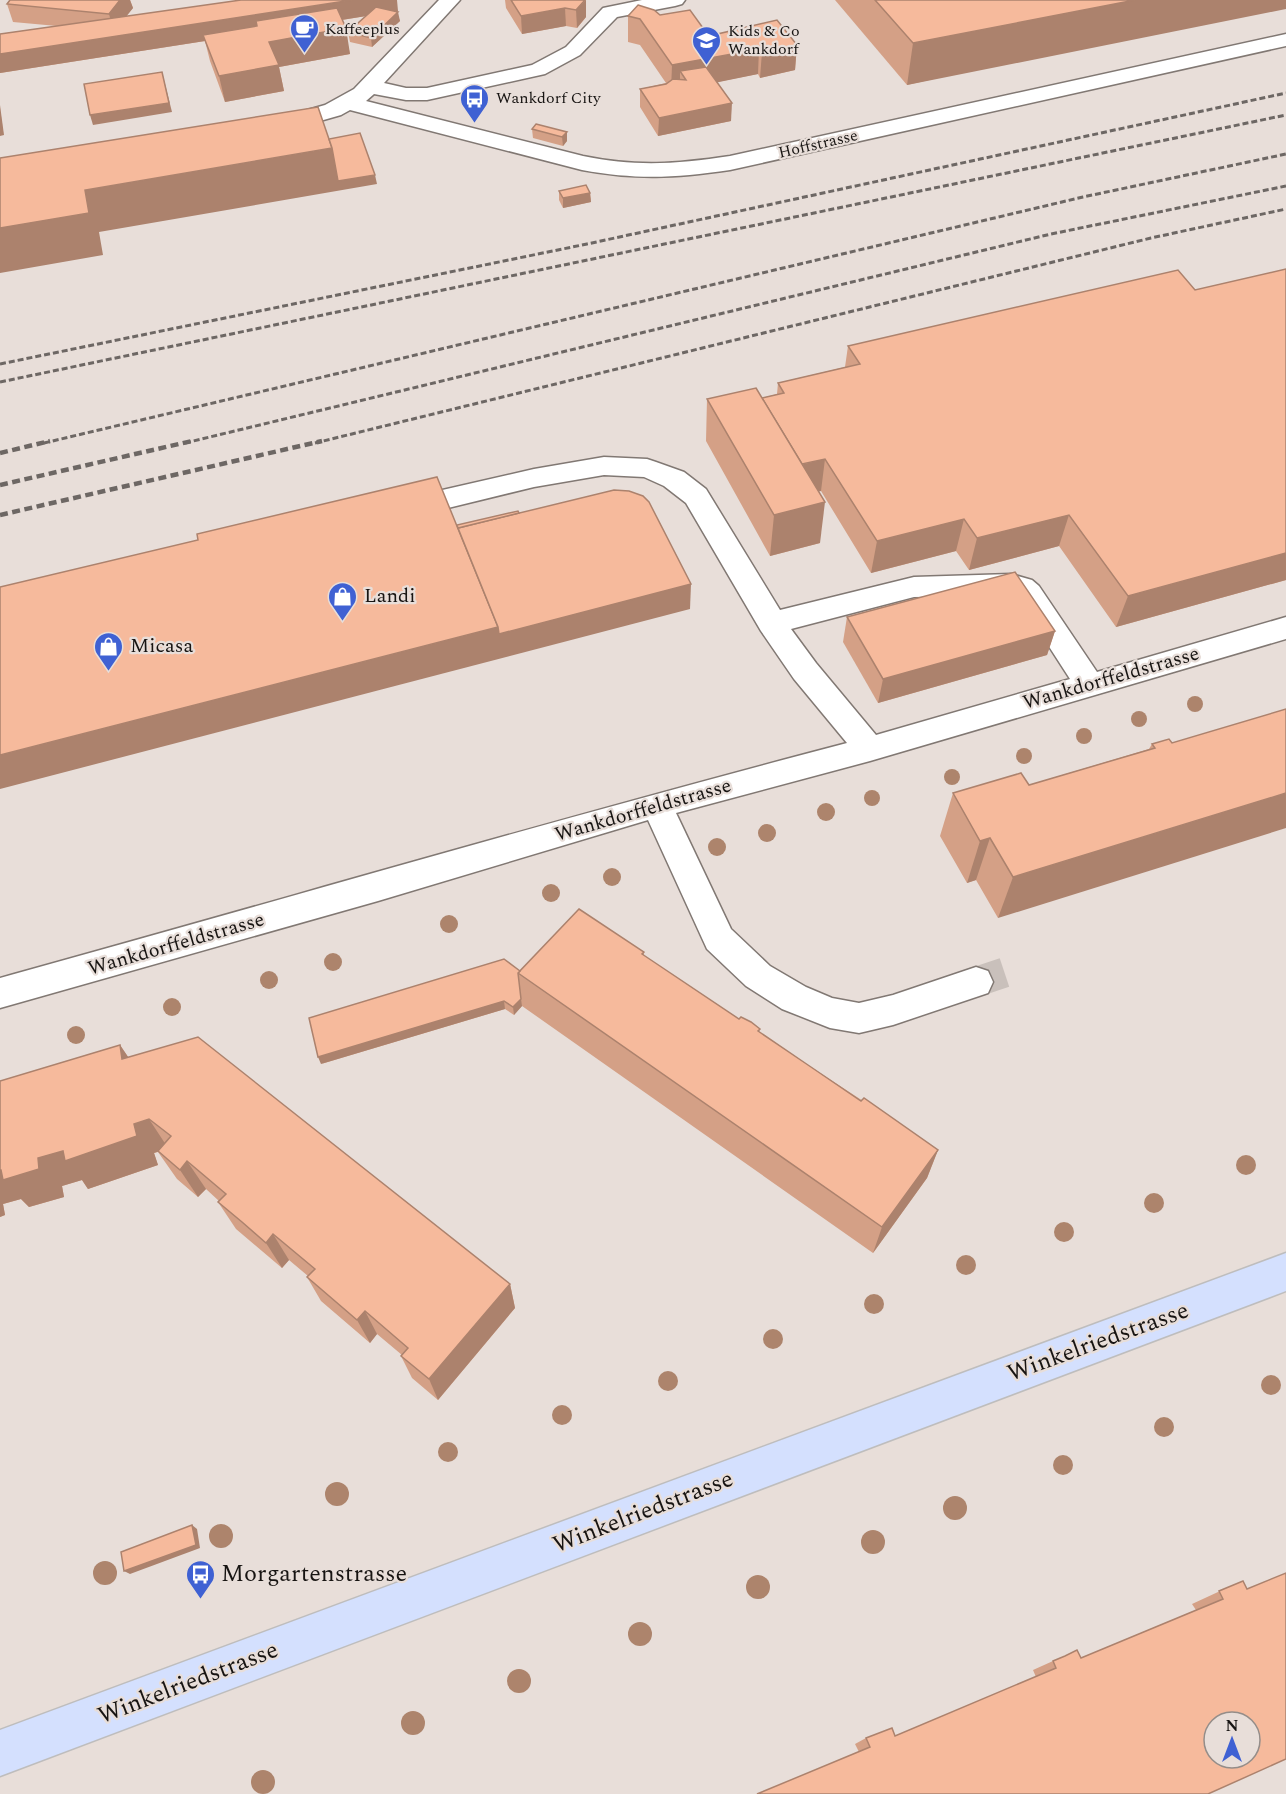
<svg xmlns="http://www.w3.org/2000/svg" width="1286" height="1794" font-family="Spectral,serif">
  <rect width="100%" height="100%" fill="#e8ded9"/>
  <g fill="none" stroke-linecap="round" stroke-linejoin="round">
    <!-- minor-tunnel -->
    <polyline stroke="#c9c0bb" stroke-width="30" stroke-dasharray="30 15" stroke-linecap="butt" points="976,982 1018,968"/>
    <defs>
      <g id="minor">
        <path d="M439 0H460L384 83 406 88H427L532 65 566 47 603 8 642 0H685L682 4 675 6 617 17 580 55 545 74 427 100H406L374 94 366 101 583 156C636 167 677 164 730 156L1286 34V46L730 170C676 178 636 180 582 170L350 110 341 115 285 131 277 133 269 131 266 126 269 121 325 105 354 89Z"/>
        <path d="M604 457 647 459 656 462 684 472 706 489 780 610 914 577 1011 574 1032 580 1039 586 1097 672 1286 617V639L870 761 676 813 731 929 770 966 806 987 832 998 859 1003 893 995 976 967 988 971 993 982 988 993 893 1025 859 1033 830 1028 782 1009 746 986 707 949 648 820 378 901 0 1008V978C282 900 563 817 847 743L794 679 761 631 686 503 664 486 644 477 604 475 534 487 403 519 393 516 389 509 393 502 403 499 534 469ZM1012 595 1019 600 1070 679 876 735 816 663 791 629 914 597Z"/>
      </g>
      <polygon id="major" points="1286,1253 1286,1291 0,1776 0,1730"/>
    </defs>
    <!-- minor casing -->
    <use href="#minor" stroke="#817873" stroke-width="3"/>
    <!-- major casing -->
    <use href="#major" stroke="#bebdbd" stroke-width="3"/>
    <!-- minor -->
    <use href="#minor" fill="#fff" fill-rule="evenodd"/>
    <!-- major -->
    <use href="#major" fill="#d4e0fe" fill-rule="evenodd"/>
    <!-- rail-far1 -->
    <g stroke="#6d6764" stroke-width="3" stroke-dasharray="6 3" stroke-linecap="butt">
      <polyline points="0,364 587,244 1286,93"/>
      <polyline points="0,382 1286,115"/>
      <polyline points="44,443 1083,197 1286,154"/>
      <polyline points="185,443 1051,234 1286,186"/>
      <polyline points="315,443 1151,238 1286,209"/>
    </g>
    <!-- rail -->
    <g stroke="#6d6764" stroke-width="4.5" stroke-dasharray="8 4.5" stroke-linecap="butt">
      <polyline points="0,453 50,441"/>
      <polyline points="0,485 192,441"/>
      <polyline points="0,515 322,441"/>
    </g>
  </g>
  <!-- trees -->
  <g fill="#ad846c">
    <circle cx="1195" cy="704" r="8"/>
    <circle cx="1139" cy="719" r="8"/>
    <circle cx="1084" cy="736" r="8"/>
    <circle cx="1024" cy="756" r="8"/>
    <circle cx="952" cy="777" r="8"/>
    <circle cx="872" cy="798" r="8"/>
    <circle cx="826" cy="812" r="9"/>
    <circle cx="767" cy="833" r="9"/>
    <circle cx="717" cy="847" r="9"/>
    <circle cx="612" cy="877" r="9"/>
    <circle cx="551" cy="893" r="9"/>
    <circle cx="449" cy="924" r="9"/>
    <circle cx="333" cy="962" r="9"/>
    <circle cx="269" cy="980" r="9"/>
    <circle cx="172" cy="1007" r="9"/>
    <circle cx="76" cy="1035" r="9"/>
    <circle cx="1246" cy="1165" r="10"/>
    <circle cx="1154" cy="1203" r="10"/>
    <circle cx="1064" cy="1232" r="10"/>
    <circle cx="966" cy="1265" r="10"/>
    <circle cx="874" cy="1304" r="10"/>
    <circle cx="773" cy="1339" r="10"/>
    <circle cx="668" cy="1381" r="10"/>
    <circle cx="1271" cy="1385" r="10"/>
    <circle cx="562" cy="1415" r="10"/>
    <circle cx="1164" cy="1427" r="10"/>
    <circle cx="448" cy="1452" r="10"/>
    <circle cx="1063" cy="1465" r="10"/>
    <circle cx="337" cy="1494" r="12"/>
    <circle cx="955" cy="1508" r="12"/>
    <circle cx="221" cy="1536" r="12"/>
    <circle cx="873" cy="1542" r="12"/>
    <circle cx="105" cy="1573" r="12"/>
    <circle cx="758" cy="1587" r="12"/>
    <circle cx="640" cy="1634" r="12"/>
    <circle cx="519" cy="1681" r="12"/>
    <circle cx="413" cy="1723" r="12"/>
    <circle cx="263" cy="1782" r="12"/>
  </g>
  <!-- wall -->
  <g fill="#d4a086">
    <polygon points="10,0 130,0 133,8 126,16 398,11 396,11 400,21 372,47 350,42 348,32 366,16 342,20 350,54 279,67 284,91 225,102 210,61 205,41 0,73 0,34 57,26 13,22 7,4"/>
    <polygon points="505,0 586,0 586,17 577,28 566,26 522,34 506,8"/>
    <polygon points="835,0 1286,0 907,85"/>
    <polygon points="660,15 703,28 713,35 797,45 795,70 760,78 758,74 717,82 731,121 658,136 640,107 640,89 666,83 640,45 628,42 628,16"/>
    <polygon points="532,129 567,132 567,141 563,146 533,138"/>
    <polygon points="559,191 590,193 591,202 563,208 559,200"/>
    <polygon points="1286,269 1286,580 1116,627 1059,546 969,570 956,551 871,573 821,491 819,491 820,543 770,556 706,441 707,399 762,398 777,394 778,383 845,367 848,346 1195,290"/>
    <polygon points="847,617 1055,631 1047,655 878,703 843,642"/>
    <polygon points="1172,743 998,918 976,880 967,883 940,836 953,793 1029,785 1149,749 1152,744"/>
    <polygon points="644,952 644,956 739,1019 760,1029 759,1032 808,1065 938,1150 927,1178 873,1253 522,1006 514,1015 505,1009 321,1064 520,971"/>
    <polygon points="120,1045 128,1057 510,1284 515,1308 438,1400 412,1378 401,1356 402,1355 377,1334 370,1343 321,1301 307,1277 308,1276 289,1260 282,1268 236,1229 218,1202 219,1201 206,1189 198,1197 177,1179 158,1152 154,1153 158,1165 88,1189 82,1180 62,1186 64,1197 29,1207 21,1199 3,1204 5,1215 0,1217 0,1081"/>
    <polygon points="1231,1586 1208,1794 859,1752 855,1744 866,1738 895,1736 1036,1677 1033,1670 1053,1661 1081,1658 1196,1610 1192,1604"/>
  </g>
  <!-- shaded-wall -->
  <g fill="#ac826d">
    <polygon points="120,0 130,0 133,8 114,32 109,14"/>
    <polygon points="352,0 397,0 398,11 259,33 256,21 258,33 203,35 205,41 0,73 0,54"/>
    <polygon points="586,0 586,17 577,28 576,10"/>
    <polygon points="1135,0 1286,0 1286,9 907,85 913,43"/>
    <polygon points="565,8 566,26 522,34 521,16"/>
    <polygon points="398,12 400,21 372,47 371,38"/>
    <polygon points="346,28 350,54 279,67 284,91 225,102 219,76 269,42"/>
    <polygon points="797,45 795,70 760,78 762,52"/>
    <polygon points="759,49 758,74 685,89 686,80 680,71 680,90 671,91 672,65"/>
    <polygon points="162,72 172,112 93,125 90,115"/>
    <polygon points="732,103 731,121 658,136 659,118"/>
    <polygon points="0,105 4,135 0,136"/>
    <polygon points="567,132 567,141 563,146 562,137"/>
    <polygon points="332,148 375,175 377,184 99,232 103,255 0,273 0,228 85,190"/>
    <polygon points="590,193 591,202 563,208 563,198"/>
    <polygon points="825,459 821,491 793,498 796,466"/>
    <polygon points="825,502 820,543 770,556 774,515"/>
    <polygon points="1069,515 1059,546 969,570 977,538"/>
    <polygon points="964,519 956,551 871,573 877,541"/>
    <polygon points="1286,553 1286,580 1116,627 1128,596"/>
    <polygon points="691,584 690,609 0,789 0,755 498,627"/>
    <polygon points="1055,631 1047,655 878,703 883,679"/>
    <polygon points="1286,793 1286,828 998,918 1013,877"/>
    <polygon points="990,838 976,880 967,883 980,841"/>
    <polygon points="521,999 522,1006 514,1015 513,1007"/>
    <polygon points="504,1001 505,1009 321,1064 318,1057"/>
    <polygon points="120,1045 141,1076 122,1059"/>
    <polygon points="149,1119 168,1148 154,1153 158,1165 88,1189 82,1180 62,1186 64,1197 29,1207 21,1199 3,1204 5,1215 0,1217 0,1170 38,1158"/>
    <polygon points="938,1150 927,1178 873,1253 882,1227"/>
    <polygon points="187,1161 206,1189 198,1197 180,1170"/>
    <polygon points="273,1234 289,1260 282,1268 266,1243"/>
    <polygon points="510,1284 515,1308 438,1400 429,1379"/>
    <polygon points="365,1311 377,1334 370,1343 357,1320"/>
    <polygon points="192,1525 197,1529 200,1548 130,1574 124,1571"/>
  </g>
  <!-- building -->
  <g fill="#f6ba9c" stroke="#ac826d" stroke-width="1.5" fill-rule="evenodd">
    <polygon points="10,0 120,0 109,14 7,4"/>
    <polygon points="241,0 352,0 0,54 0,34"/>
    <polygon points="511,0 585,0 576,10 565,8 521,16"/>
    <polygon points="875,0 1135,0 913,43"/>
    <polygon points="638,5 654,10 660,15 690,10 703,28 711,30 713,35 777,20 797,45 762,52 759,49 672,65 640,19 628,16"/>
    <polygon points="376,7 398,12 371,38 348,32"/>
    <polygon points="337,8 346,28 269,42 279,65 219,76 203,35 257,26 256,21"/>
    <polygon points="706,67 732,103 659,118 640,89 666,84 673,79 686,80 680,71"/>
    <polygon points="162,72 169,103 90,115 84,84"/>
    <polygon points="318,107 332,148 85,190 89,213 0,228 0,158"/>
    <polygon points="536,124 567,132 562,137 532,129"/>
    <polygon points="360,133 375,175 338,181 332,148 329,139"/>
    <polygon points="586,185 590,193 563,198 559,191"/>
    <polygon points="1286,269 1286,553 1128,596 1069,515 977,538 964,519 877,541 825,459 802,464 762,398 784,393 778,383 860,364 848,346 1178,270 1195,290"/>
    <polygon points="756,388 825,502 774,515 707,399"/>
    <polygon points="437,477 498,627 0,755 0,587 198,540 197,534"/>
    <polygon points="614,490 629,491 643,496 649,502 691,584 499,634 498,627 458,528"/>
    <polygon points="518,511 519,513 458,528 457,525"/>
    <polygon points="1015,572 1055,631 883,679 847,617"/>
    <polygon points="1286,709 1286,793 1013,877 990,838 980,841 953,793 1021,773 1029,785 1155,748 1152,744 1169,739 1172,743"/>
    <polygon points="579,909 644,952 642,954 739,1019 741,1017 751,1022 760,1029 758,1031 808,1065 861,1101 864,1098 938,1150 882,1227 518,973"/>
    <polygon points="504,959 520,971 518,973 521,999 513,1007 504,1001 318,1057 309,1018"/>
    <polygon points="198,1037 510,1284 429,1379 401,1356 408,1348 365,1311 357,1320 307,1277 315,1269 273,1234 266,1243 242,1222 218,1202 226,1194 187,1161 180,1170 158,1151 171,1136 149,1119 134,1124 137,1136 65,1161 63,1151 38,1158 39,1169 3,1180 1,1170 0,1170 0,1081 120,1045 122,1059"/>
    <polygon points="192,1525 196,1545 124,1571 121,1552"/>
    <path d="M1286 1573V1759L1208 1794H757L870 1747 866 1738 892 1728 895 1736 1056 1668 1053 1661 1065 1656 1077 1650 1081 1658 1223 1599 1219 1591 1243 1581 1247 1589ZM1214 1722H1250V1758H1214Z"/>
  </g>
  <!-- icons -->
  <defs>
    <symbol id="cafe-pin" viewBox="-11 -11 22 30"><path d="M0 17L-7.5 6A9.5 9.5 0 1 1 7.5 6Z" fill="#3f61d3" stroke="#e8ded9"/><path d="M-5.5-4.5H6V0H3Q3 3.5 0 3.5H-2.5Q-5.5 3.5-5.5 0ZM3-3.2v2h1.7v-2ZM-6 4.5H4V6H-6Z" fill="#fff"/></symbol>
    <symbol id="school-pin" viewBox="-11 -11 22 30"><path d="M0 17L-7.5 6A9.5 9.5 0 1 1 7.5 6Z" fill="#3f61d3" stroke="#e8ded9"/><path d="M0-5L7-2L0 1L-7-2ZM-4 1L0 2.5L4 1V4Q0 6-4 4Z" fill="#fff"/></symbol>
    <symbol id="bus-pin" viewBox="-11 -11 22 30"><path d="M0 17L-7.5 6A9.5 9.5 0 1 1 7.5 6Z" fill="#3f61d3" stroke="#e8ded9"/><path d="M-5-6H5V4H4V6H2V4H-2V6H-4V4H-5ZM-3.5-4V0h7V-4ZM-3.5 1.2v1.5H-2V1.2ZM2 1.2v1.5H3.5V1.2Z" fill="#fff"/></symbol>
    <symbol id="shop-pin" viewBox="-11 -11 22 30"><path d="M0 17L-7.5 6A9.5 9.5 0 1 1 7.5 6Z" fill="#3f61d3" stroke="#e8ded9"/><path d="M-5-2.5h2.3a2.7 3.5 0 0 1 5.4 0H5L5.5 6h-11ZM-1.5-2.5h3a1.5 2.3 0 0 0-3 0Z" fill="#fff"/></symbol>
  </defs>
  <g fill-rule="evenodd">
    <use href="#cafe-pin" x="288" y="12" width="33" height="45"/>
    <use href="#school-pin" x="690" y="24" width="33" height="45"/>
    <use href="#bus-pin" x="458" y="82" width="33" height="45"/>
    <use href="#shop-pin" x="326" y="580" width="33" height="45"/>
    <use href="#shop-pin" x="92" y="630" width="33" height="45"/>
    <use href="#bus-pin" x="184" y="1558" width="33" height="45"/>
  </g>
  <g text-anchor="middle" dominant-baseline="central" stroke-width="4.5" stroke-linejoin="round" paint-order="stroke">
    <!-- far-poi labels -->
    <g font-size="16" fill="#171412" stroke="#e8ded9" text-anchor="start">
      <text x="325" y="29">Kaffeeplus</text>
      <text x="728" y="31">Kids &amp; Co<tspan x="728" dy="18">Wankdorf</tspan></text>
      <text x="496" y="98">Wankdorf City</text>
    </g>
    <!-- far-street labels -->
    <g font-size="16" fill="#171412" stroke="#e8ded9">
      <text transform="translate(818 144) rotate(-13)">Hoffstrasse</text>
    </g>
    <!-- poi labels -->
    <g font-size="20" fill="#171412" stroke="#e8ded9" text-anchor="start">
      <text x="364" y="596">Landi</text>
      <text x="130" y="646">Micasa</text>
    </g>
    <!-- street labels -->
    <g font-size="20" fill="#171412" stroke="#e8ded9">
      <text transform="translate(1111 678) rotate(-16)">Wankdorffeldstrasse</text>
      <text transform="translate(643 810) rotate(-16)">Wankdorffeldstrasse</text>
      <text transform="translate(176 944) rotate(-16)">Wankdorffeldstrasse</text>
    </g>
    <!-- near-street labels -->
    <g font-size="24" fill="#171412" stroke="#e8ded9">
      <text transform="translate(1098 1342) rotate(-20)">Winkelriedstrasse</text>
      <text transform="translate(643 1512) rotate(-21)">Winkelriedstrasse</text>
      <text transform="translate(188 1683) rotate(-21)">Winkelriedstrasse</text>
    </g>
    <!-- near-poi labels -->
    <g font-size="24" fill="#171412" stroke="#e8ded9" text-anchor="start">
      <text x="221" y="1574">Morgartenstrasse</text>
    </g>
  </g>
  <!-- north arrow -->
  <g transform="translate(1232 1740)"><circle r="28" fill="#e8ded9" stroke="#948d89" stroke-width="1.5"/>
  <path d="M0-4.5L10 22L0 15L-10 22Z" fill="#3f61d3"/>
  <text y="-9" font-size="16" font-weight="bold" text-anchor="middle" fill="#171412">N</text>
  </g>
</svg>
